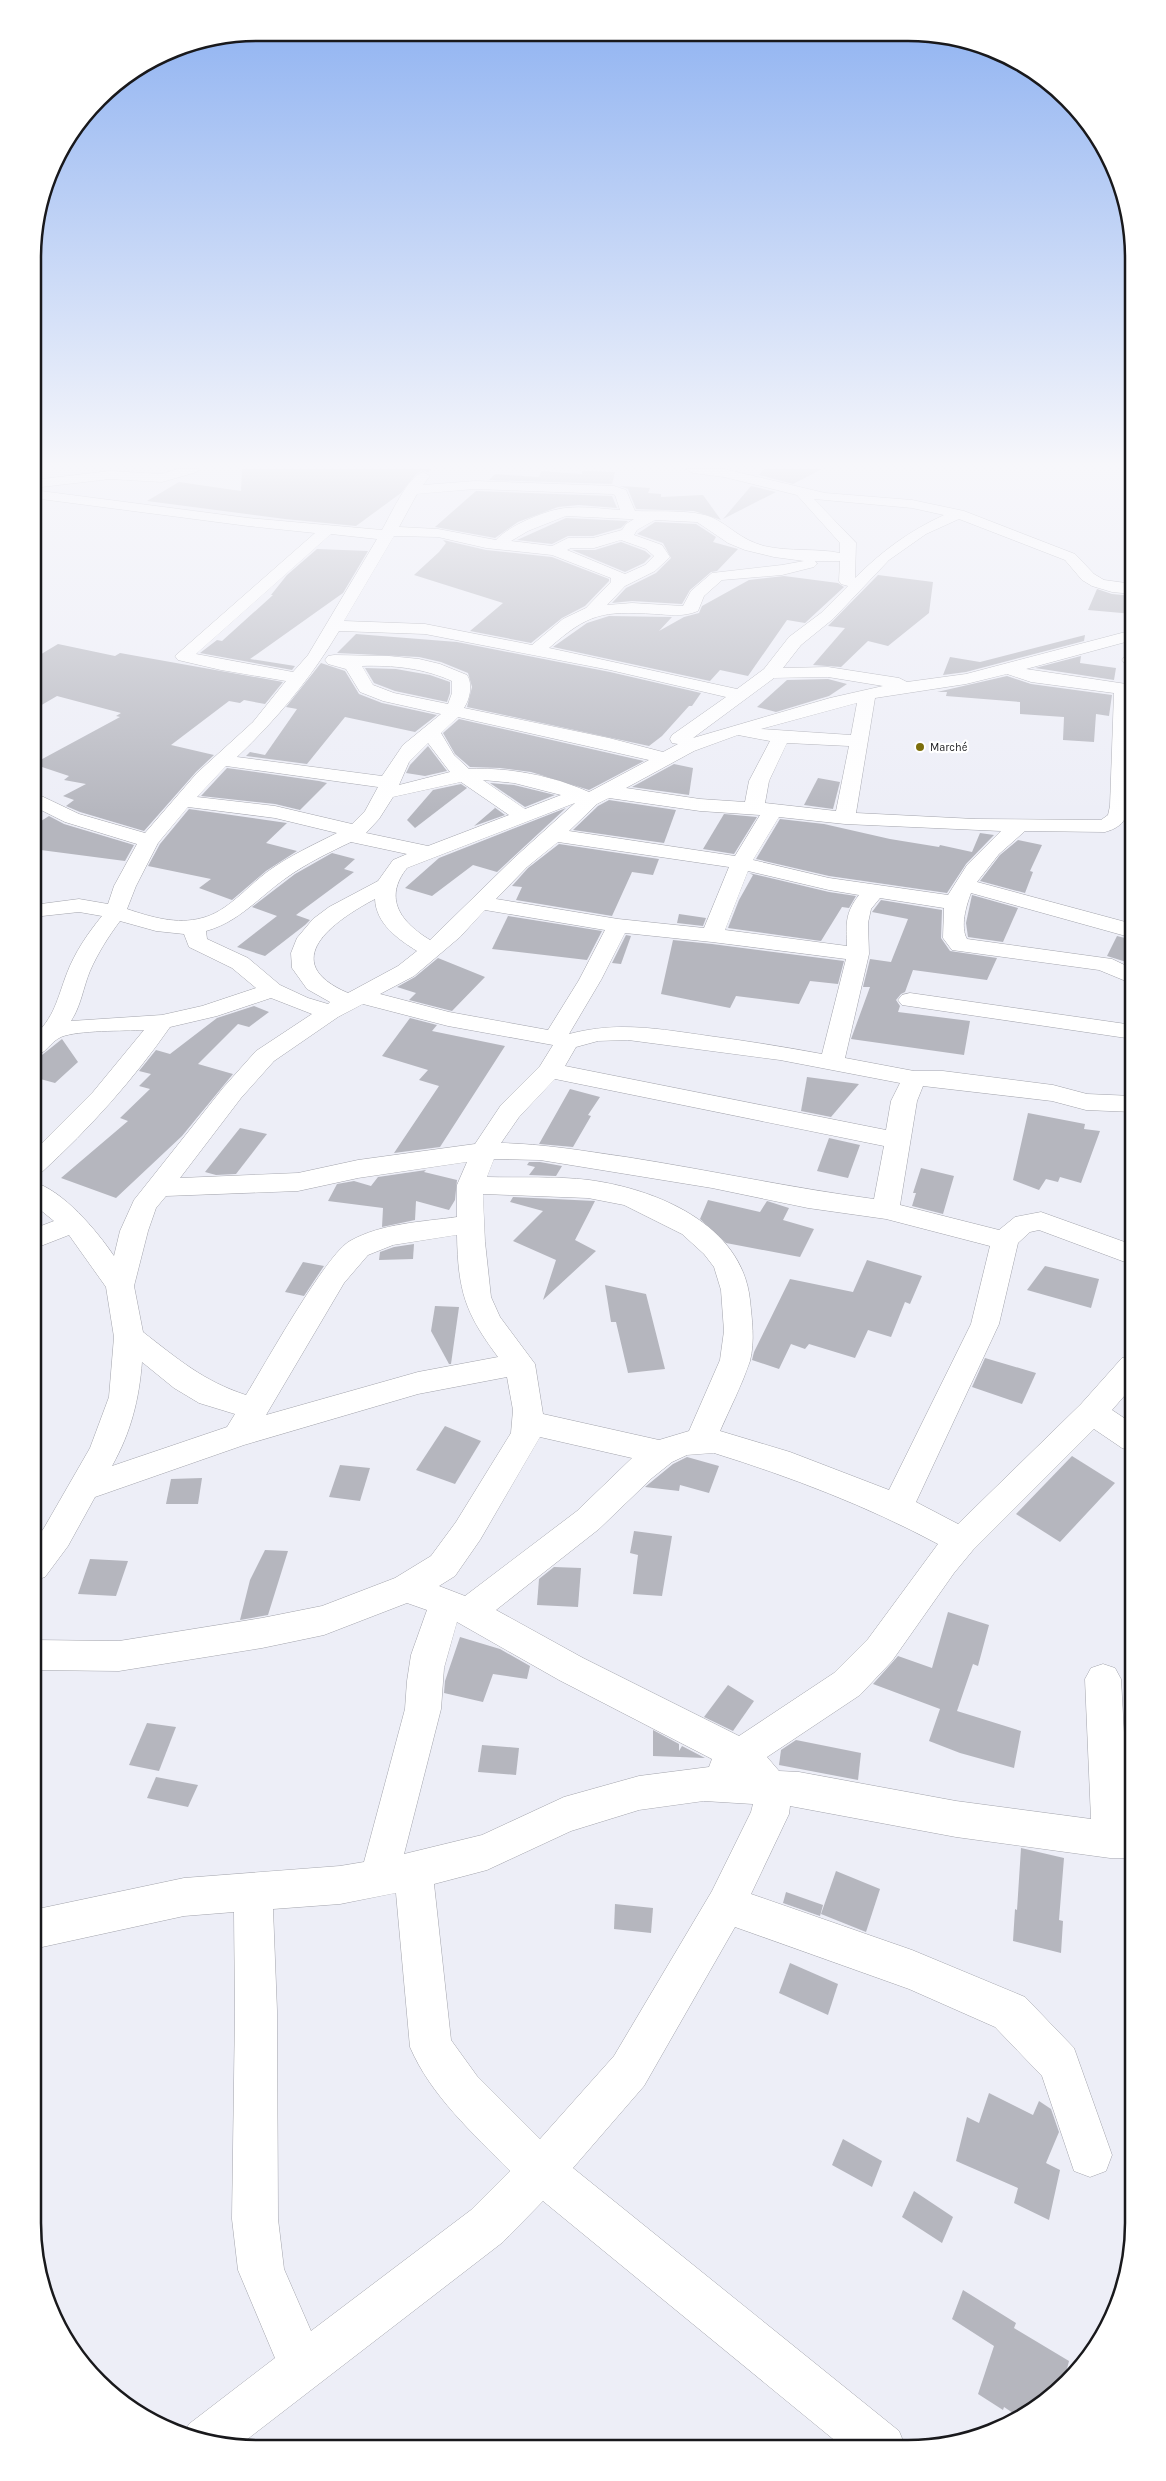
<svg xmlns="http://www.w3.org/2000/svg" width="1166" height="2481" font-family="Karla,sans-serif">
  <rect width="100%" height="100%" fill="#edeef7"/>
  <!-- building -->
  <g fill="#b5b6be">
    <polygon points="242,469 432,469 428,472 422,470 416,474 401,493 356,526 285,519 147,501 179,482 241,491"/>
    <polygon points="764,469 822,469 793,484 759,475"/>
    <polygon points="541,471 582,474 582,471 615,472 612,484 489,480 495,474 539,477"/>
    <polygon points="620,486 650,488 648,493 661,494 661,497 703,495 721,520 694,511 636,509 628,489"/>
    <polygon points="751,486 776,492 723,519"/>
    <polygon points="476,491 612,496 617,508 579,505 558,507 518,522 495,538 435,527"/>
    <polygon points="566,518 628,521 621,528 593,536 568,536 552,544 517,540"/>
    <polygon points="655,522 696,524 716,537 713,542 738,549 717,571 711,572 690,590 682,604 632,601 612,603 626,588 656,573 671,558 663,543 637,534"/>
    <polygon points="443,540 486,550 552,557 609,579 609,581 585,606 562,618 531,643 470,631 503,603 414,575 439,552 446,543"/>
    <polygon points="621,542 645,551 651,556 644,563 625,572 572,550 595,550"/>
    <polygon points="317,549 368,551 343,593 250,659 295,666 292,670 200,653 217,640 222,641 273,595 271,595 287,575"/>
    <polygon points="878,575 933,582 929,613 888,646 868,641 841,667 813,665 845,628 828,626"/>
    <polygon points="784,576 838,583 844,587 805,623 787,620 748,676 720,670 710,681 553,647 587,623 609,616 672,617 659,631 684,617 699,613 702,606 749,580"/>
    <polygon points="1097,589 1112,594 1133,596 1133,614 1088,610"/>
    <polygon points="356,634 457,642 610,672 701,693 692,706 689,706 662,736 649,746 467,707 472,687 468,673 441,662 419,657 337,653"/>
    <polygon points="1085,635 1084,641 966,672 943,675 950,657 980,662"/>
    <polygon points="58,644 115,656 120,653 283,682 265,704 244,700 240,703 229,701 171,745 214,755 196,772 144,831 80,812 66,806 74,800 63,796 86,784 64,780 69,776 33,764 120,717 116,716 121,713 57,696 33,710 33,659"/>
    <polygon points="1081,656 1080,663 1116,668 1114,680 1035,668"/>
    <polygon points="321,663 345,671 359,694 382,703 437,715 415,732 345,717 307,764 246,756 250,752 265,755 297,709 286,707"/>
    <polygon points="365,668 396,669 430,675 450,682 450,693 447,702 395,691 374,683"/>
    <polygon points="1007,676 1031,684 1112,695 1109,716 1096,714 1094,742 1063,740 1064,717 1020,714 1020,702 946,696 947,692 937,692"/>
    <polygon points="828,679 847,684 829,696 776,712 757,707 787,680"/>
    <polygon points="459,719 644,761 589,790 531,772 500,768 470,767 455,754 443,733"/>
    <polygon points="428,746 447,771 425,776 406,773 410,765"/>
    <polygon points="674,764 693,768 689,795 632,787"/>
    <polygon points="227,768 319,781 327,783 300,810 275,804 201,796"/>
    <polygon points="818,778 840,782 833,809 804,805"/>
    <polygon points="490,783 514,785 555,795 525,807"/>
    <polygon points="461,784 467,788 415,828 407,820 433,790"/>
    <polygon points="609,800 676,810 664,843 573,830 598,806"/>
    <polygon points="494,807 505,815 474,826 495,808"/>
    <polygon points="566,808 497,872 473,865 432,896 405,888 439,858"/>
    <polygon points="189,809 287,823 266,843 297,851 266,871 232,900 199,888 211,879 148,866 160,844"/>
    <polygon points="724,814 757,817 734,854 703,849"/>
    <polygon points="49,816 64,824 134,845 125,861 33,849 33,826"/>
    <polygon points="780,819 824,824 890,839 939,847 940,845 972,852 980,833 994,835 966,864 947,893 829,876 756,859"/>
    <polygon points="1018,840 1042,845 1030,871 1033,872 1025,893 980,881 1000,855"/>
    <polygon points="559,844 659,859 653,875 632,872 612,916 516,900 522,887 512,886 528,868"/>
    <polygon points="332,853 355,859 344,869 354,872 296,915 310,920 305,925 265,956 237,947 277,916 252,907 295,874"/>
    <polygon points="749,873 829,892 856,896 849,908 842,907 821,941 728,928 739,900 753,875"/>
    <polygon points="972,895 1018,908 1003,942 968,937 966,923"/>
    <polygon points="881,900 942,910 941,938 950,951 997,958 987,980 913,970 905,992 901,994 896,1000 900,1006 898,1012 970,1021 964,1055 851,1039 870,987 863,987 870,959 891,962 908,919 872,912"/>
    <polygon points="679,914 706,918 703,926 677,923"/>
    <polygon points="508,916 602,931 587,960 492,949"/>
    <polygon points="626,935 631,936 621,964 612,963"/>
    <polygon points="1117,936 1133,940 1133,964 1107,956"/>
    <polygon points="673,940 712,944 844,961 838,984 810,981 799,1004 736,996 730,1008 661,994"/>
    <polygon points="438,958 485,977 452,1011 409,1000 416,993 397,987 415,977"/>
    <polygon points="254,1006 269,1012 249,1027 238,1024 198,1064 233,1074 182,1136 116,1198 61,1178 128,1121 120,1118 150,1089 139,1086 151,1074 139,1071 156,1050 170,1054 217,1018"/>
    <polygon points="410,1018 437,1025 432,1031 505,1046 440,1147 394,1153 439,1086 419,1080 428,1070 382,1056"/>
    <polygon points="62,1039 78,1062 55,1083 33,1077 33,1059 42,1055"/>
    <polygon points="807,1077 859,1084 831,1117 801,1111"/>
    <polygon points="570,1089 600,1097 588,1115 591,1116 573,1147 539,1144"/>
    <polygon points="1028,1113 1085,1124 1084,1129 1100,1131 1081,1183 1060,1177 1058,1182 1046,1179 1039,1190 1013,1180"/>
    <polygon points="240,1128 267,1134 236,1174 216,1175 205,1172"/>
    <polygon points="829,1138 860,1145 848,1178 817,1171"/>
    <polygon points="529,1162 540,1162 562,1166 556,1176 529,1175 535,1167 527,1165"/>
    <polygon points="921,1168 954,1176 943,1214 912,1206 916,1193 913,1193"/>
    <polygon points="426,1170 424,1172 457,1180 455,1200 449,1210 416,1201 415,1220 382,1227 383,1208 328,1201 337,1184 354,1181 371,1186 378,1177"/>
    <polygon points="513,1197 595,1201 575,1240 596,1251 543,1300 556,1260 513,1241 543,1211 510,1202"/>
    <polygon points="708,1200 760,1212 767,1201 789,1208 783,1220 814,1229 800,1257 726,1243 700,1219"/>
    <polygon points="414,1244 413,1259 379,1260 380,1252 394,1247"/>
    <polygon points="867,1260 922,1276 910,1304 905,1302 891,1337 868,1330 855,1358 809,1344 805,1349 791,1344 779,1369 752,1360 754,1352 790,1279 853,1292"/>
    <polygon points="303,1262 324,1266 304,1296 285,1292"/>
    <polygon points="1045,1266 1099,1279 1091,1308 1027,1290"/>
    <polygon points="605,1285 646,1294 665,1369 628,1373 616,1322 611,1322"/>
    <polygon points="435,1306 459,1307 451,1364 449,1364 431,1331"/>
    <polygon points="985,1358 1036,1373 1022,1404 972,1387"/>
    <polygon points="445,1426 481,1441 455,1484 416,1470"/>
    <polygon points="1072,1456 1115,1483 1060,1542 1016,1514"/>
    <polygon points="687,1457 719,1466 709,1493 680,1485 679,1491 645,1487 673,1464"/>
    <polygon points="340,1465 370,1468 360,1501 329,1497"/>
    <polygon points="202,1478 198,1504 166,1504 171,1479"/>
    <polygon points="634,1531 672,1536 662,1596 633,1594 638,1555 630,1553"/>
    <polygon points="265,1550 288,1551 268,1615 240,1620 250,1580"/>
    <polygon points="90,1559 128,1561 116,1596 78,1594"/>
    <polygon points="554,1567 581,1568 578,1607 537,1605 539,1579"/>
    <polygon points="948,1612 989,1625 978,1666 973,1664 957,1711 1021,1731 1014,1768 960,1753 929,1741 940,1709 873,1684 898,1656 932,1668"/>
    <polygon points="460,1637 500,1649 530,1666 527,1679 493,1674 483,1702 444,1693 445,1681"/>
    <polygon points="728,1685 754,1701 733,1731 704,1717"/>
    <polygon points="147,1723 176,1727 159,1771 129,1765"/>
    <polygon points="653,1730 679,1744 679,1751 682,1746 705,1758 653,1756"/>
    <polygon points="796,1740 861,1753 858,1780 779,1765 781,1750"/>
    <polygon points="482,1745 519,1748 516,1775 478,1772"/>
    <polygon points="156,1777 198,1785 188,1807 147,1798"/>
    <polygon points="1021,1848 1064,1858 1059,1920 1063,1921 1061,1953 1013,1941 1015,1909 1017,1910"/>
    <polygon points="836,1871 880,1889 866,1932 821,1914"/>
    <polygon points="786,1892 823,1905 820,1916 783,1903"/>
    <polygon points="615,1904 653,1908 651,1933 614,1929"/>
    <polygon points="790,1963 838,1984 828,2015 779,1993"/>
    <polygon points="989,2093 1033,2115 1039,2101 1051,2109 1059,2132 1046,2163 1060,2170 1049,2220 1014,2203 1018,2188 956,2161 967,2117 979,2123"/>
    <polygon points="843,2139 882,2161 872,2187 832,2165"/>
    <polygon points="914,2191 953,2217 942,2243 902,2217"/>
    <polygon points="963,2290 1016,2323 1014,2328 1069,2361 1063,2385 1033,2411 1019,2417 1004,2407 1003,2410 978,2394 994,2346 952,2319"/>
  </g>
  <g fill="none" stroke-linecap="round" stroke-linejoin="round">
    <defs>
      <g id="minor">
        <polygon points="178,469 199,469 197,472 162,482 110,479 33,488 33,480 110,471 161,474"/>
        <path d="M686 469H724L825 493 912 500 964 511 1075 554 1094 574 1104 580 1133 584V594L1112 592 1092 586 1082 580 1065 560 959 519 926 534 889 560 833 619 801 645 783 668 828 667 899 678 907 682 966 674 1133 630V640L1026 669 1133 685 1130 806C1126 821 1120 828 1105 832L1025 831 999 854 977 882 1133 924V938L971 893C966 906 960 927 967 939L1112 959 1133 969V984L1099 970 952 950 943 938 944 908 880 898 871 909 868 923 869 954 845 1058 914 1071H943L1053 1085 1087 1094 1133 1096V1112L1086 1110 1052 1101 923 1086 917 1101 900 1205 999 1230 1015 1217 1041 1212 1133 1245V1265L1039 1230 1030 1232 1018 1243 999 1324 916 1502 958 1524 1081 1404 1122 1358 1133 1355V1386L1112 1410 1133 1424V1452L1122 1448 1094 1429 973 1550 954 1573 892 1661 860 1695 767 1757 779 1771 799 1772 956 1801 1091 1819 1085 1679 1091 1668 1103 1664 1115 1668 1121 1679 1129 1822H1133V1858H1110L956 1837 790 1806 789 1814 751 1894 912 1950 1025 1997 1074 2048 1112 2155 1106 2171 1090 2177 1074 2171 1042 2076 995 2027 909 1989 735 1927 644 2086 573 2168 899 2431 906 2448H844L543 2201 503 2242 241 2444H214L184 2434 189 2424 275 2358 238 2270 232 2219 235 2011 234 1912 184 1916 33 1949V1910L184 1878 340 1866 364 1862 405 1709 407 1681 411 1655 427 1610 407 1603 324 1635 262 1648 119 1671 33 1670V1640L119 1641 262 1618 322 1606 395 1578 431 1556 456 1522 511 1433 513 1410 507 1377 418 1394 244 1445 95 1497 68 1546 45 1577 33 1581V1543L44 1528 90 1448 109 1397 114 1337 106 1287 69 1235 33 1249V1229L54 1221 33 1204V1182C63 1190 97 1231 114 1256L120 1231 134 1200 223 1088 256 1051 312 1014 271 998 217 1016 170 1027C133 1080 90 1128 42 1172L33 1174V1152L93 1092 144 1030C124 1031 78 1030 61 1037 50 1042 46 1054 33 1057V1037C55 1017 57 999 67 973 75 952 88 933 102 916L79 912 33 917V905L79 899 108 904 114 886 137 844 65 822 33 806V792L79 814 145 833 197 773 253 722 286 681 221 670 178 660 175 656 315 533 248 526 33 498V490L248 518 382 530C390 516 408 476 423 472L430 476 423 485 475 481 614 486 626 490 635 511C656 512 691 509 711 517 731 526 739 539 764 546 790 552 817 548 840 553V543L797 495 724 477 693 473ZM475 489 612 494 615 495 620 510C602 509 583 506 566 508 548 509 508 526 496 540L438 529 399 527 417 494ZM814 499 912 508 944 515C909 531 882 551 855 578L856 543ZM566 516 629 519H634L626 524 622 530 593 538H568L552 546 511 541 528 531ZM655 520 697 522 728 543 745 550 774 557 804 561 782 565 712 573 691 591 683 606 632 603 607 605 625 586 655 571 670 557 662 545 634 535 637 530ZM331 534 377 539 308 655 293 672 196 654ZM394 536 438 537 486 548 552 555 611 578V582L586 608 563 619 532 645 425 624 344 621ZM621 540 646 549 654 556 645 565 625 574 567 550 571 548H594ZM815 561H840L839 581 841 584 848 586 821 613 789 637 764 669 737 689 549 648C589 613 602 611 655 614 670 615 684 617 698 611L704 596 722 580 782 575 814 567 817 564ZM339 631 425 634 610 670 726 697 672 735 670 739 672 743 678 744 663 752 609 738 464 708C470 699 473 684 467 675L440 664 419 659 389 656 334 655 328 656 325 660 328 664 346 669 360 692 383 701 441 714 403 745 382 776 237 757C277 719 311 678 339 631ZM362 666C393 665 423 668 452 681V693L448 704 394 693 373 685ZM1007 674 1031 682 1114 693 1110 806 1108 815 1101 820 975 819 856 813 875 698 966 684ZM828 677 883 686 830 698 693 738 774 678ZM857 703 851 735 761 729ZM458 717 649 760 589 792C553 776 509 767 469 769L454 755 441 733ZM738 735 770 741 749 781 745 802 700 799 626 788 694 751ZM428 743 450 772 399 785 409 762ZM787 743 849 746 836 811 765 803 769 781ZM226 766 378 787 365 811 352 824 275 806 197 797ZM483 780 514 783 561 795 525 809ZM461 782 509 815 428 846 366 833 379 819 393 797ZM609 798 700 811 760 815 735 856 569 831 597 804ZM575 803 513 859 430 940C402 923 382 899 407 868ZM188 807 275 818 337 833C313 845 289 856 267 872 247 887 227 912 202 918 177 925 151 917 127 909L136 886 158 843ZM779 817 845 824 1001 831 967 865 948 895 829 878 753 860ZM351 842 407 854 393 860 378 881 329 907 313 919 297 938 291 953 292 968 307 989 330 1002 328 1004 308 998 280 985 248 958 207 939 206 931C239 922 259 897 286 878 307 863 328 853 351 842ZM558 842 729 867 704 928 618 919 496 899 527 867ZM748 871 829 890 859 895C845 913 846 924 847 946L725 930ZM375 899C376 924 398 939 417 951L398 966 348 993C276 962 333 921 375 899ZM485 910 605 930 579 980 548 1030 449 1012 380 994 414 976 460 937ZM120 921 156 931 184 934 189 947 232 968 256 988 202 1006 162 1015 71 1021C81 1006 83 988 90 971 98 953 108 937 120 921ZM625 933 712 942 846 959 822 1054C785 1047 747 1041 709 1036 659 1029 619 1021 569 1034L601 980ZM363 1004 448 1026 553 1045 540 1066 501 1105 475 1144 358 1160 298 1173 180 1178 241 1098 274 1061 338 1017ZM628 1040 780 1060 900 1083 891 1101 886 1130 565 1066 576 1047 598 1041ZM555 1079 884 1146 874 1199C791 1188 709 1170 626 1157 584 1151 544 1144 501 1143L519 1117ZM494 1159 540 1160 712 1188 808 1208 886 1219 990 1246 971 1324 889 1490 790 1452 720 1431C730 1408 742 1385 750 1361 755 1341 752 1320 750 1300 742 1224 656 1189 589 1180 556 1176 520 1178 487 1177ZM467 1162 457 1185V1217C422 1222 382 1223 350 1241 326 1254 264 1366 246 1395 203 1381 178 1359 143 1332L134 1286 148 1231 156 1208 166 1196 298 1191 358 1178ZM483 1194 588 1198 624 1205 682 1234 704 1254 714 1267 721 1290 724 1331 720 1360 689 1431 659 1440 543 1414 535 1364 500 1317 491 1297 485 1242ZM457 1235C458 1291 465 1313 498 1357L418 1372 266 1415 344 1283 368 1255 393 1245ZM142 1362 174 1388 199 1403 235 1414 227 1427 112 1466C131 1432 139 1400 142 1362ZM540 1437 632 1458 577 1511 465 1596 439 1586 455 1576 480 1540ZM714 1453C791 1477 867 1506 938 1544L868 1639 834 1673 739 1736 583 1658 496 1610 599 1529 652 1478 672 1462 687 1455ZM457 1622 559 1680 712 1759 709 1767 639 1776 564 1797 482 1835 404 1854 441 1709 444 1668ZM704 1801 753 1804 751 1812 712 1891 614 2056 540 2139 477 2076 451 2040 434 1884 487 1870 571 1831 639 1810ZM396 1893 410 2047C431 2096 473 2133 510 2171L471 2210 311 2331 284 2269 278 2219 277 2011 273 1909 340 1904Z"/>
        <polygon points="1133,654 1133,665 1125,664 1122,660 1125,656"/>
        <polygon points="910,993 1133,1025 1133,1039 902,1005 898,1000 902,995"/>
      </g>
    </defs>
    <!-- minor casing -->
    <use href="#minor" stroke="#a3a4ac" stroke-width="1"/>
    <!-- minor -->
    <use href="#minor" fill="#fff" fill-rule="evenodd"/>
  </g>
  <!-- sky -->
  <linearGradient id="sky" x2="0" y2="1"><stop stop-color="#8db1f1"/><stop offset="0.57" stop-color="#f7f7fb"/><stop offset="1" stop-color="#f7f7fb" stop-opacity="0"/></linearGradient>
  <rect width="1166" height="816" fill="url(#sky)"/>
  <!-- markers -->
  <circle fill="#7c6e0b" stroke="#fff" stroke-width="2" cx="920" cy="747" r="5"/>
  <g text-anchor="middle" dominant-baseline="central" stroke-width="4.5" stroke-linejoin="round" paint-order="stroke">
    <!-- far-poi labels -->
    <g font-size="11" fill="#19191c" stroke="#fff" text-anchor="start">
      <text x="930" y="747">Marché</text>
    </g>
  </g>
  <!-- crop -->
  <path d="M0 0H1166V2481H0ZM258 41H908A217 217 0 0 1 1125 258V2223A217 217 0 0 1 908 2440H258A217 217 0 0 1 41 2223V258A217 217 0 0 1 258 41Z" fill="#fff" fill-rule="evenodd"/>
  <path fill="none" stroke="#19191c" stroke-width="2.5" d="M258 41H908A217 217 0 0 1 1125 258V2223A217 217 0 0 1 908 2440H258A217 217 0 0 1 41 2223V258A217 217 0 0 1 258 41Z"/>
</svg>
